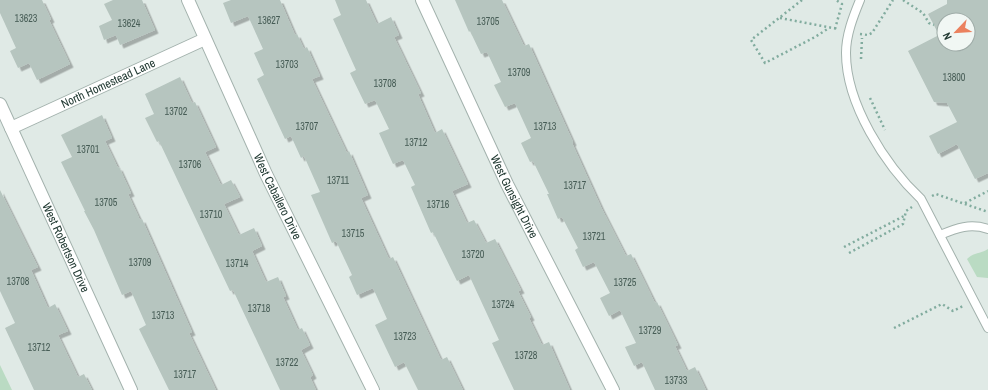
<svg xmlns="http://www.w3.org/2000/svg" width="988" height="390" font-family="'Archivo Narrow',sans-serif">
  <defs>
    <filter id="shadow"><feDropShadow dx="3.5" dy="3.5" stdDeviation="0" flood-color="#0004"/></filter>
  </defs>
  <rect width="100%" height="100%" fill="#e0eae6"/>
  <!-- green -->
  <g fill="#badbc3">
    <path d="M988 249V278L977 277 967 259C974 252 981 254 988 249Z"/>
    <polygon points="0,365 12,390 0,390"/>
  </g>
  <!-- building -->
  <g fill="#b6c5bf" fill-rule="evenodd" filter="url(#shadow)">
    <polygon points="0,0 42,0 51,19 49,20 70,64 37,80 29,63 18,68 10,51 16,48 0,13"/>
    <polygon points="113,0 142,0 155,30 120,45 116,35 104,40 99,26 112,20 104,4"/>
    <polygon points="231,0 280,0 295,35 297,34 304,49 307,47 320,76 312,79 347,153 349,151 368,195 361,198 389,259 393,257 441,360 447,357 463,390 418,390 404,362 395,367 375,325 387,319 373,288 357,295 349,277 352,275 336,241 332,243 311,195 320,192 304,156 301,158 291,136 285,139 257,79 264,75 254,53 263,49 248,16 231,23 223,3"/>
    <polygon points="335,0 366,0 377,24 391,17 399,35 394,37 421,93 418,94 435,133 442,129 468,184 452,191 467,223 474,220 486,243 495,239 521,290 518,291 531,317 529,318 542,345 549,342 570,390 514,390 492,343 499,340 469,275 457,281 433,232 431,233 411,187 415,185 403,160 393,164 379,133 389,129 375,100 365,104 350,73 356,70 333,19 341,15"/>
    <polygon points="455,0 502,0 524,46 529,44 573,142 572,143 601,207 626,256 631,254 655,303 657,302 678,345 675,346 687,371 695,367 706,390 655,390 642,362 634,366 625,347 636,343 620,310 609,316 600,298 610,293 594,262 583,267 575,250 578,248 562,217 558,219 547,194 549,194 533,161 530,162 521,143 531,138 515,103 505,107 494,85 501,82 487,52 481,54 470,31 469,32"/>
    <path d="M947 0H988V173L975 179 957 144 938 154 929 136 957 122 947 103 934 102 908 51 939 35 928 14 947 4ZM944 20H968V44H944Z"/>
    <polygon points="180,77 192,103 195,102 216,147 205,152 221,185 231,180 240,197 224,204 239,235 254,228 262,246 252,251 266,282 278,277 286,296 283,297 298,330 302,328 310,345 301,350 313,375 310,377 316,390 280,390 233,290 230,291 159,141 157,142 145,118 154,114 145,94"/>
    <polygon points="102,115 112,138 105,141 118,168 119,167 131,193 128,194 140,220 142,219 192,332 189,333 216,390 169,390 139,329 146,325 131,291 122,295 94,230 84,211 85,211 61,162 72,157 61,135"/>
    <polygon points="0,190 38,267 31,270 48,308 55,304 68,331 58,335 78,377 84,374 92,390 34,390 5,328 15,323 0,291"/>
  </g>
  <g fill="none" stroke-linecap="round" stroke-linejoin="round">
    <defs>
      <g id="service">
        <path d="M860 0C853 17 846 35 846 53 846 104 885 165 921 199L988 328"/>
        <path d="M940 235C957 228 970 223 988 229"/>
      </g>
      <g id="minor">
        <path id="s1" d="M188 0 266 174 373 390"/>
        <path id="s2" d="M422 0 507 184 613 390"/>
        <path id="s3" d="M0 104 131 390"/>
        <path id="s4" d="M11 128 205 39"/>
      </g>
    </defs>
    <!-- service casing -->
    <use href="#service" stroke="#a3b2ad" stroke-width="10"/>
    <!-- minor casing -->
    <use href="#minor" stroke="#a3b2ad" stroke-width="14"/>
    <!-- path -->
    <g stroke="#82ac9f" stroke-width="2.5" stroke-dasharray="2 3" stroke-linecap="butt">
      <polyline points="802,0 751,40 765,63 815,37 829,28"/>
      <polyline points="903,0 923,13 929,23 934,25"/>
      <polyline points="780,18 838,29"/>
      <polyline points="835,29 842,4 836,0"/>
      <polyline points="860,34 868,35 872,33 893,0"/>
      <polyline points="861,59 862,38"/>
      <polyline points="870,98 885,130"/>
      <polyline points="932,196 936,194 988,212"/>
      <polyline points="965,203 988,191"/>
      <polyline points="844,247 904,216"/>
      <polyline points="849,253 903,224 906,211 912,207"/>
      <polyline points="894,328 942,304 953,311 963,306"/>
    </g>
    <!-- service -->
    <use href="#service" stroke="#fff" stroke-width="8"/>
    <!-- minor -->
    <use href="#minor" stroke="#fff" stroke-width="12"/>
  </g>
  <g text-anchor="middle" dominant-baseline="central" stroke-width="3" stroke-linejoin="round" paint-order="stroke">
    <!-- number labels -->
    <g font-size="10" fill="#475d56">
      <text x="26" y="18">13623</text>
      <text x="269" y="20">13627</text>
      <text x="488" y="21">13705</text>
      <text x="129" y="23">13624</text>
      <text x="287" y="64">13703</text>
      <text x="519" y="72">13709</text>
      <text x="954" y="77">13800</text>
      <text x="385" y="83">13708</text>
      <text x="176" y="111">13702</text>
      <text x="307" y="126">13707</text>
      <text x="545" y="126">13713</text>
      <text x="416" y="142">13712</text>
      <text x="88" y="149">13701</text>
      <text x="190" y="164">13706</text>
      <text x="338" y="180">13711</text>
      <text x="575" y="185">13717</text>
      <text x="106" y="202">13705</text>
      <text x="438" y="204">13716</text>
      <text x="211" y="214">13710</text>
      <text x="353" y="233">13715</text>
      <text x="594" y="236">13721</text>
      <text x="473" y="254">13720</text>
      <text x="140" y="262">13709</text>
      <text x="237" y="263">13714</text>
      <text x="18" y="281">13708</text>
      <text x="625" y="282">13725</text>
      <text x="503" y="304">13724</text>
      <text x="259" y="308">13718</text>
      <text x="163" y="315">13713</text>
      <text x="650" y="330">13729</text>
      <text x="405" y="336">13723</text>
      <text x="39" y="347">13712</text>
      <text x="526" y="355">13728</text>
      <text x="287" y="362">13722</text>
      <text x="185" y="374">13717</text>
      <text x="676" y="380">13733</text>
    </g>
    <!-- street labels -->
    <g font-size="12" fill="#223a33" stroke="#f1f7f4">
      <text stroke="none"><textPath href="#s4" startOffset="107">North Homestead Lane</textPath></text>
      <text stroke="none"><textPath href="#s1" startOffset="216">West Caballero Drive</textPath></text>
      <text stroke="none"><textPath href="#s2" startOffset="217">West Gunsight Drive</textPath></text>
      <text stroke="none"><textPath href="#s3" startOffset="158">West Robertson Drive</textPath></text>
    </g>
  </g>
  <!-- north arrow -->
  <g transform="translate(956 32) rotate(245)"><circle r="19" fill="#f1f7f4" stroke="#9eaba7"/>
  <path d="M0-3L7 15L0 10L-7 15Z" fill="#eb815e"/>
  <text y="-6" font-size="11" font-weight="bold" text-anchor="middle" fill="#223a33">N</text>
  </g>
</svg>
